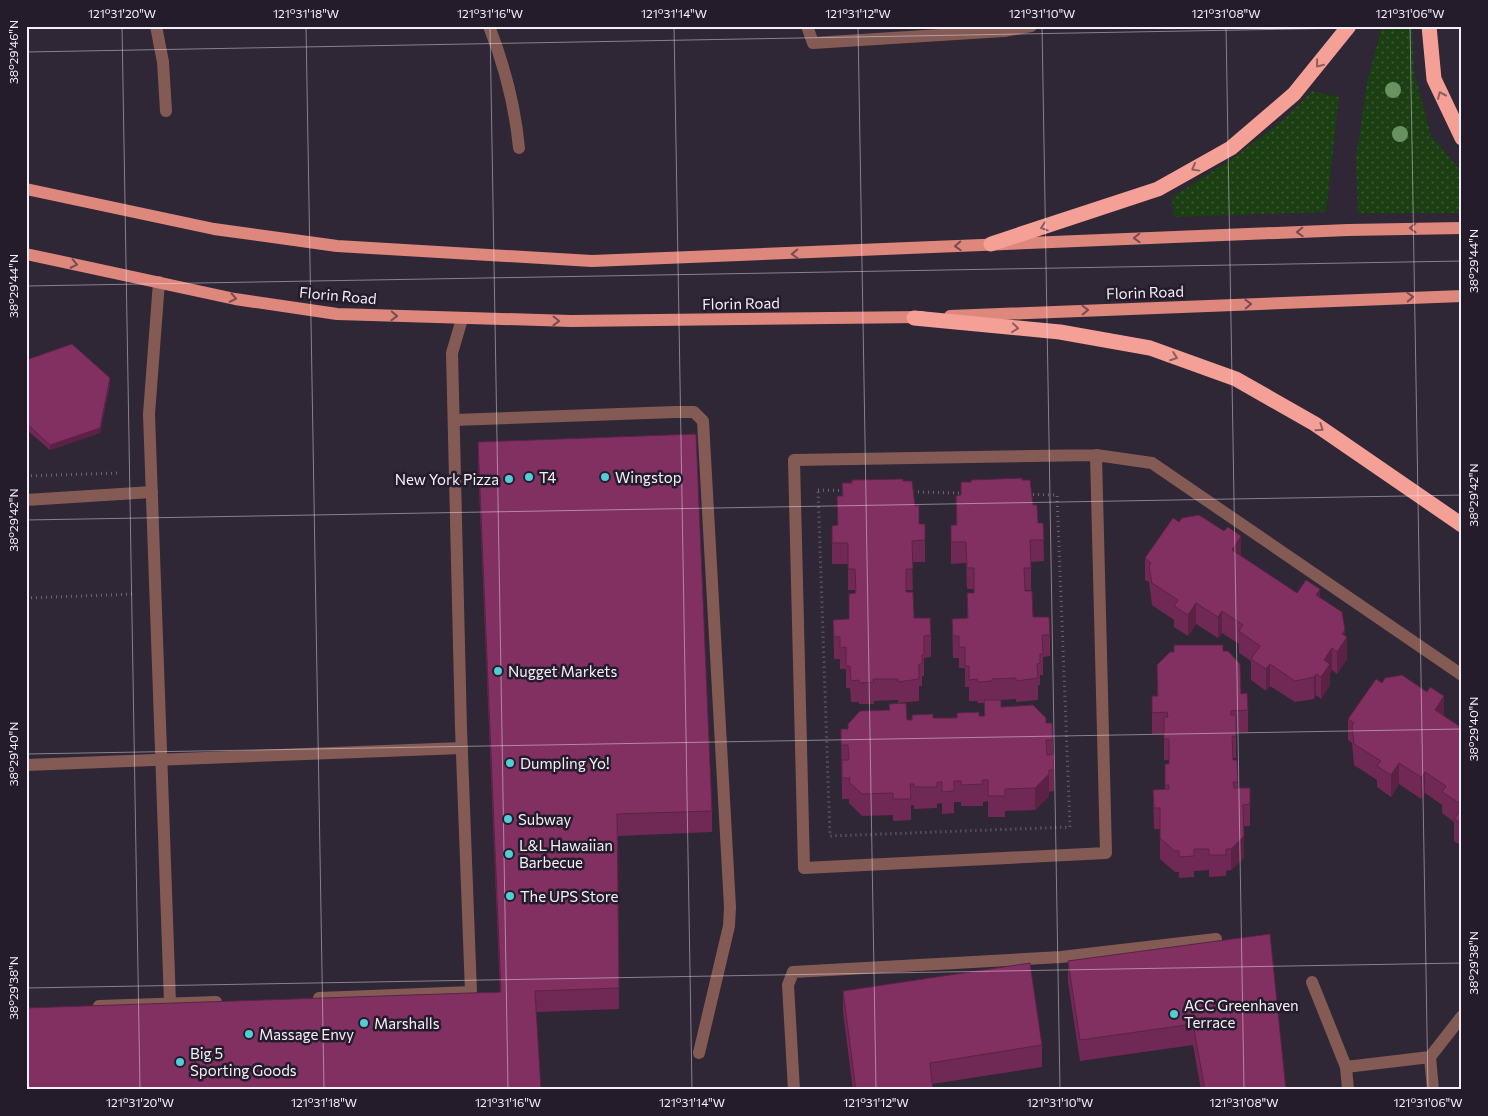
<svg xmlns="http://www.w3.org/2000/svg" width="1488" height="1116" font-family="Commissioner,sans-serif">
  <defs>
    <pattern id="grass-dots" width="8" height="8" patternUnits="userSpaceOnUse" patternTransform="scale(1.25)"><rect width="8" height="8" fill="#1b3e12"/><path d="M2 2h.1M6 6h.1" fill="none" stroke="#3d5a35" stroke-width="1.8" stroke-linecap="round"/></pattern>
  </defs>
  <rect width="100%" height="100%" fill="#2f2636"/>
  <!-- grass -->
  <g fill="url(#grass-dots)">
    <polygon points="1382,26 1412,26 1414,71 1431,136 1462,172 1462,213 1358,213 1356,158 1367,83"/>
    <polygon points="1312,91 1339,97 1326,212 1174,217 1172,197 1230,160 1282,121"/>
  </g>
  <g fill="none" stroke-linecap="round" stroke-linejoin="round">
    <!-- path -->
    <g stroke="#6e6574" stroke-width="3" stroke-dasharray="1 4" stroke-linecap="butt">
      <polyline points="26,476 118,473"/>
      <polygon points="818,490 1057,495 1070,827 830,836"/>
      <polyline points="26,598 135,594"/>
    </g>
    <!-- minor -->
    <g stroke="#845a54" stroke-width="12">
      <polyline points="156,26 163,62 166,111"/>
      <path d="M489 26C505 67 515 105 519 148"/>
      <polyline points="807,26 813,43 1004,31 1031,26"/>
      <polyline points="159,282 149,414 170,1003"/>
      <polyline points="454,420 675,412 694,412 703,421 730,907 729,926 699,1053"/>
      <polyline points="1096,455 1106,853 804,868 794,460 1096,455 1152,463 1462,675"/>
      <polyline points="26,500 152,492"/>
      <polyline points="26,765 462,748"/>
      <polyline points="1312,982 1346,1067 1348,1090"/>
      <polyline points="319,998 471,992 461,728 452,353 462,319"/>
      <polyline points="99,1006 216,1002"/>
      <polyline points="1430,1057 1433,1090"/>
      <polyline points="1346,1067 1430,1057 1462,1016"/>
      <polyline points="794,1090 788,985 793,972 1061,957 1216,939"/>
    </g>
    <!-- major -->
    <g stroke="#dd877d" stroke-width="12">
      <polyline points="26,189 214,229 337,246 592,261 1348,230 1462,228"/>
      <polyline points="26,254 235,299 337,314 571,321 922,317"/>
      <polyline points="950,316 1462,296"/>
    </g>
    <!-- highway -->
    <g stroke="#f4a096" stroke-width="15">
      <polyline points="1429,26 1434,79 1462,138"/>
      <polyline points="991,244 1158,189 1231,148 1294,94 1349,26"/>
      <polyline points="914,318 1060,332 1150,348 1236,379 1315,424 1462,525"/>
    </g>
  </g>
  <!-- trees -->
  <g fill="#699261">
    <circle cx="1393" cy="90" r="8"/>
    <circle cx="1400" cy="134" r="8"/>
  </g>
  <!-- wall -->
  <g fill="#702954">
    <polygon points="26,360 110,384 100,433 50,450 26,429"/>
    <polygon points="478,442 712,811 712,832 618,836 619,1009 537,1012 500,992 478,463"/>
    <polygon points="1022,480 1033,505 1038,523 1043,523 1044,561 1031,562 1031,590 1025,590 1033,617 1050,635 1050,656 1043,657 1043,675 1040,675 1040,685 1038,685 1038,700 1016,702 1016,699 1001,700 1001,707 1046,723 1053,740 1053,754 1054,770 1054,791 1049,792 1049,796 1035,810 1005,811 1005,817 988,817 988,801 983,802 983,806 961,806 961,802 954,802 954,813 942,814 942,803 937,804 937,808 914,809 914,805 911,805 911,820 893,821 893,815 862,816 849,803 849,799 842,799 841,729 848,729 889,710 889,704 907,720 984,716 984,703 978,703 977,701 969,701 969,687 965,687 965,668 959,668 959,658 953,658 952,619 967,618 974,593 974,589 967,589 966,563 951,564 951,525 956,525 956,496 961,495"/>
    <polygon points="903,481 915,506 919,524 925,524 925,562 912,562 913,590 906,590 914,618 931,635 931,657 924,658 924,676 922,676 922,686 919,686 919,701 898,703 898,700 874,701 874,704 859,704 859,702 851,702 850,688 846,688 846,669 840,669 840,659 834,659 833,620 849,619 855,593 855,590 848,590 848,564 832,564 832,526 838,525 837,496 842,496 842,483"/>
    <polygon points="1179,522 1241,556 1297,593 1320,598 1345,636 1347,659 1337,674 1332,670 1330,673 1330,685 1321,699 1316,695 1314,699 1295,702 1270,686 1266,691 1251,680 1251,661 1239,653 1239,644 1222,633 1218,638 1196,624 1188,636 1174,627 1174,620 1152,605 1149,582 1145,580 1145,558"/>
    <polygon points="1223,651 1248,710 1248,732 1236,732 1236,758 1233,758 1233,760 1237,760 1238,788 1250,804 1250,826 1244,826 1244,858 1231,870 1226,871 1226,876 1209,877 1209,870 1194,871 1194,877 1179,878 1179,872 1175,872 1160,859 1160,829 1154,829 1153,790 1165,789 1165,764 1169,764 1169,760 1164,760 1164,734 1152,734 1152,696 1157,696 1157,665"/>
    <polygon points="1382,683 1444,716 1462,728 1462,846 1454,841 1454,822 1442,813 1442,805 1425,793 1421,799 1399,784 1391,797 1377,787 1377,780 1354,765 1352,743 1348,740 1348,719"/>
    <polygon points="1270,934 1286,1090 1201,1090 1193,1045 1080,1061 1068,982 1068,961"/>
    <polygon points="843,991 1042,1045 1042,1067 932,1084 933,1090 853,1090 843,1012"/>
  </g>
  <!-- shaded-wall -->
  <g fill="#5b2245">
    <polygon points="110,378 110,384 100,433 50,450 50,445"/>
    <polygon points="1241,536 1241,558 1232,550"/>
    <polygon points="1320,589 1320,610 1316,595"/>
    <polygon points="1196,603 1196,624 1188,636 1188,615"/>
    <polygon points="1222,611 1222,633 1218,638 1218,617"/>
    <polygon points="1345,630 1345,641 1347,637 1347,659 1337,674 1337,652 1342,634"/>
    <polygon points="1332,648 1332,670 1330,673 1330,685 1321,699 1321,677 1324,660"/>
    <polygon points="1270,664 1270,686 1266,691 1266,669"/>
    <polygon points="1316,674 1316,695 1314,699 1314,677"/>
    <polygon points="1444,696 1444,718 1435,710"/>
    <polygon points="1399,763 1399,784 1391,797 1391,775"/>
    <polygon points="1425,772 1425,793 1421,799 1421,777"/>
    <polygon points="1049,774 1049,796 1035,810 1035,788"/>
    <polygon points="1244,836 1244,858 1231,870 1231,849"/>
  </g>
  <!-- building -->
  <g fill="#823062" stroke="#5b2245">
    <polygon points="72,344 110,378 100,428 50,445 26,423 26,360"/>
    <polygon points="696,434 712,811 617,814 619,988 535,991 541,1090 26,1090 26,1008 501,992 478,442"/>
    <polygon points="1022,478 1022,480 1030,480 1033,505 1037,505 1038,523 1043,523 1044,540 1030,540 1031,568 1024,568 1025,591 1032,591 1033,617 1049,617 1050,635 1042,635 1043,654 1040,654 1040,663 1037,664 1038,678 1016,681 1016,678 992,679 992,681 978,682 977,679 969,680 969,666 965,666 965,647 959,647 959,636 953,636 952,619 968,618 967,593 974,593 974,568 967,568 966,542 951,542 951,525 957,525 956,496 961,495 961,482 971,482 971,480"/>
    <polygon points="903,479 903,481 912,481 915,506 919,505 919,524 925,524 925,540 912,541 913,569 906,569 906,592 913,592 914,618 930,618 931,635 924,636 924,655 922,655 922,664 919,664 919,679 898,682 898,679 873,679 874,682 859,683 859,680 851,681 850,666 846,666 846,647 840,648 840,637 834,637 833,620 849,619 849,594 856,593 855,569 848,569 848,543 832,543 832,526 838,525 837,496 843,496 842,483 852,483 852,480"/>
    <polygon points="1199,515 1224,531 1228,527 1241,536 1232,550 1297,593 1306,580 1320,589 1316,595 1342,612 1345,630 1342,634 1347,637 1337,652 1332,648 1324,660 1330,664 1321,677 1316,674 1314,677 1295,681 1270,664 1266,669 1251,659 1260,646 1239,631 1243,625 1222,611 1218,617 1196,603 1188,615 1174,606 1178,600 1152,583 1149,566 1151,563 1145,558 1173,518 1179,522 1182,518"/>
    <polygon points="1174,645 1223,645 1223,651 1228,651 1240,664 1241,694 1247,693 1248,710 1231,711 1231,715 1236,715 1236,737 1232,736 1233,760 1237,760 1238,782 1233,782 1234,788 1250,788 1250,804 1243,805 1244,836 1231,849 1226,849 1226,855 1209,855 1209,849 1194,849 1194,856 1179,857 1179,851 1175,851 1160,838 1160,808 1154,808 1153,790 1169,789 1169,785 1165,785 1165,764 1169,764 1169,739 1164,739 1164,717 1168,717 1167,712 1152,713 1152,696 1158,696 1157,665 1170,652 1174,652"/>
    <polygon points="1402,675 1427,692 1430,687 1444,696 1435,710 1462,728 1462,805 1442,792 1446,786 1425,772 1421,777 1399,763 1391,775 1377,766 1381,761 1354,744 1352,726 1354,723 1348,719 1376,679 1382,683 1385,678"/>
    <polygon points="984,700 1001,700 1001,707 1033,705 1046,718 1046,723 1052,723 1053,740 1046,740 1047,755 1054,754 1054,770 1049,770 1049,774 1035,788 1005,789 1005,796 988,796 988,780 982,780 983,784 961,785 961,781 954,781 954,791 942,792 942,782 937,782 937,787 914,787 914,784 910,784 911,799 893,799 893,793 862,794 849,782 850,778 842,778 842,760 849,760 848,745 841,745 841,729 848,729 848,724 860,711 890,710 889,704 906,703 907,720 912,720 912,715 933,714 933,718 957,718 957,713 979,712 979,716 985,716"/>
    <polygon points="1462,808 1462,824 1454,819"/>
    <polygon points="1270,934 1286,1090 1205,1090 1193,1024 1080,1040 1068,961"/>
    <polygon points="1030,963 1042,1045 930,1063 933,1090 856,1090 843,991"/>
  </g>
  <!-- one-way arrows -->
  <defs><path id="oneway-chevron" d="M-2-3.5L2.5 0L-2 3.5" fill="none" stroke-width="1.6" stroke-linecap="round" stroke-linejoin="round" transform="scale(1.25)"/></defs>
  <g stroke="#8c5e60">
    <use href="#oneway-chevron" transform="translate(1319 64) rotate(129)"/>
    <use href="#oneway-chevron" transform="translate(1441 95) rotate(-114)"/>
    <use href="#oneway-chevron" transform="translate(1195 168) rotate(151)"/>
    <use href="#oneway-chevron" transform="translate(1044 227) rotate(162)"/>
    <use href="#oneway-chevron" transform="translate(1015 328) rotate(6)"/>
    <use href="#oneway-chevron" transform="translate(1174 357) rotate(20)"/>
    <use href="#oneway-chevron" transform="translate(1320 428) rotate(34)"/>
  </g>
  <g stroke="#784c50">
    <use href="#oneway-chevron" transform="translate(1413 228) rotate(179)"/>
    <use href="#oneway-chevron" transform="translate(1300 232) rotate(178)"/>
    <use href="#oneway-chevron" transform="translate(1137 238) rotate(178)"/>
    <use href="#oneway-chevron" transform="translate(958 246) rotate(177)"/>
    <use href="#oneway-chevron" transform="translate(795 254) rotate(178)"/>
    <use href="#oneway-chevron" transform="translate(74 264) rotate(12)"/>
    <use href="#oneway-chevron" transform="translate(1410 297) rotate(-2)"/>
    <use href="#oneway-chevron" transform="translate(233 298) rotate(11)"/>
    <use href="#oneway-chevron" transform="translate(1248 304) rotate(-2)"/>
    <use href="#oneway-chevron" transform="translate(1085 310) rotate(-2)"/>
    <use href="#oneway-chevron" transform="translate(394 316) rotate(2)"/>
    <use href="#oneway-chevron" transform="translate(556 321) rotate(1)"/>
  </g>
  <!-- ticks -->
  <path fill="none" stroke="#f5eff9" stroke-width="1" stroke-opacity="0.45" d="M122 26 140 1090M306 26 324 1090M490 26 508 1090M674 26 692 1090M858 26 876 1090M1042 26 1060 1090M1226 26 1244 1090M1410 26 1428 1090M26 52 1462 26M26 286 1462 261M26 520 1462 495M26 754 1462 729M26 988 1462 963"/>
  <!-- markers -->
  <g fill="#52ccd5" stroke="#251c2b" stroke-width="2">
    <circle cx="529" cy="477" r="5"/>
    <circle cx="605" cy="477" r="5"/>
    <circle cx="509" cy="479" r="5"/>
    <circle cx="498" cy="671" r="5"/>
    <circle cx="510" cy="763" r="5"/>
    <circle cx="508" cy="819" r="5"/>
    <circle cx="509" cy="854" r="5"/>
    <circle cx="510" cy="896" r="5"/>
    <circle cx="1174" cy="1014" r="5"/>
    <circle cx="364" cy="1023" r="5"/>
    <circle cx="249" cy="1034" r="5"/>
    <circle cx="180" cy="1062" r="5"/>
  </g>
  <g text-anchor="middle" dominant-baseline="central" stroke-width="5" stroke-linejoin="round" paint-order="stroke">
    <!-- street labels -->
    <g font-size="15" fill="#f5eff9" stroke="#251c2b">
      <text transform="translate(1145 292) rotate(-2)">Florin Road</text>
      <text transform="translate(338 295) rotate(5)">Florin Road</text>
      <text transform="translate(741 303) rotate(-1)">Florin Road</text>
    </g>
    <!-- poi labels -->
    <g font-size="15" fill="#f5eff9" stroke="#251c2b" text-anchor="start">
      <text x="539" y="477">T4</text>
      <text x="615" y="477">Wingstop</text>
      <text x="499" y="479" text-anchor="end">New York Pizza</text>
      <text x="508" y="671">Nugget Markets</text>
      <text x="520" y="763">Dumpling Yo!</text>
      <text x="518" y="819">Subway</text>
      <text x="519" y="845">L&amp;L Hawaiian<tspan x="519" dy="17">Barbecue</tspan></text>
      <text x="520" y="896">The UPS Store</text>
      <text x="1184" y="1005">ACC Greenhaven<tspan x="1184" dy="17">Terrace</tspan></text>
      <text x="374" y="1023">Marshalls</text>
      <text x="259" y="1034">Massage Envy</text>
      <text x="190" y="1053">Big 5<tspan x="190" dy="17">Sporting Goods</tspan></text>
    </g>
  </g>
  <!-- border -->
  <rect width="1488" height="1116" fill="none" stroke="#251c2b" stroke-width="55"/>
  <rect x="28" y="28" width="1432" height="1060" fill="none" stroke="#f5eff9" stroke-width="2"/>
  <g font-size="12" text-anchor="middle" fill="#f5eff9">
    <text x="122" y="18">121°31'20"W</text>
    <text x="306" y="18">121°31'18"W</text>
    <text x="490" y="18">121°31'16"W</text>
    <text x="674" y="18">121°31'14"W</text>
    <text x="858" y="18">121°31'12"W</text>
    <text x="1042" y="18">121°31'10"W</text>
    <text x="1226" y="18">121°31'08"W</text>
    <text x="1410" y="18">121°31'06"W</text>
    <text transform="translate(14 52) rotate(-90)" y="4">38°29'46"N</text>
    <text transform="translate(1474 261) rotate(-90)" y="4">38°29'44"N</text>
    <text transform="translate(14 286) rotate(-90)" y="4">38°29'44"N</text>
    <text transform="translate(1474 495) rotate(-90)" y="4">38°29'42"N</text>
    <text transform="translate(14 520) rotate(-90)" y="4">38°29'42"N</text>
    <text transform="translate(1474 729) rotate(-90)" y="4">38°29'40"N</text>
    <text transform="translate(14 754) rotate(-90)" y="4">38°29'40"N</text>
    <text transform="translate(1474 963) rotate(-90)" y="4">38°29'38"N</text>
    <text transform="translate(14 988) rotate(-90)" y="4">38°29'38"N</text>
    <text x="140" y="1107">121°31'20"W</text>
    <text x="324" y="1107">121°31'18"W</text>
    <text x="508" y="1107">121°31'16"W</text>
    <text x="692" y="1107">121°31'14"W</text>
    <text x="876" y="1107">121°31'12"W</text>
    <text x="1060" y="1107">121°31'10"W</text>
    <text x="1244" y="1107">121°31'08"W</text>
    <text x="1428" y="1107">121°31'06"W</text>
  </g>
</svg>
